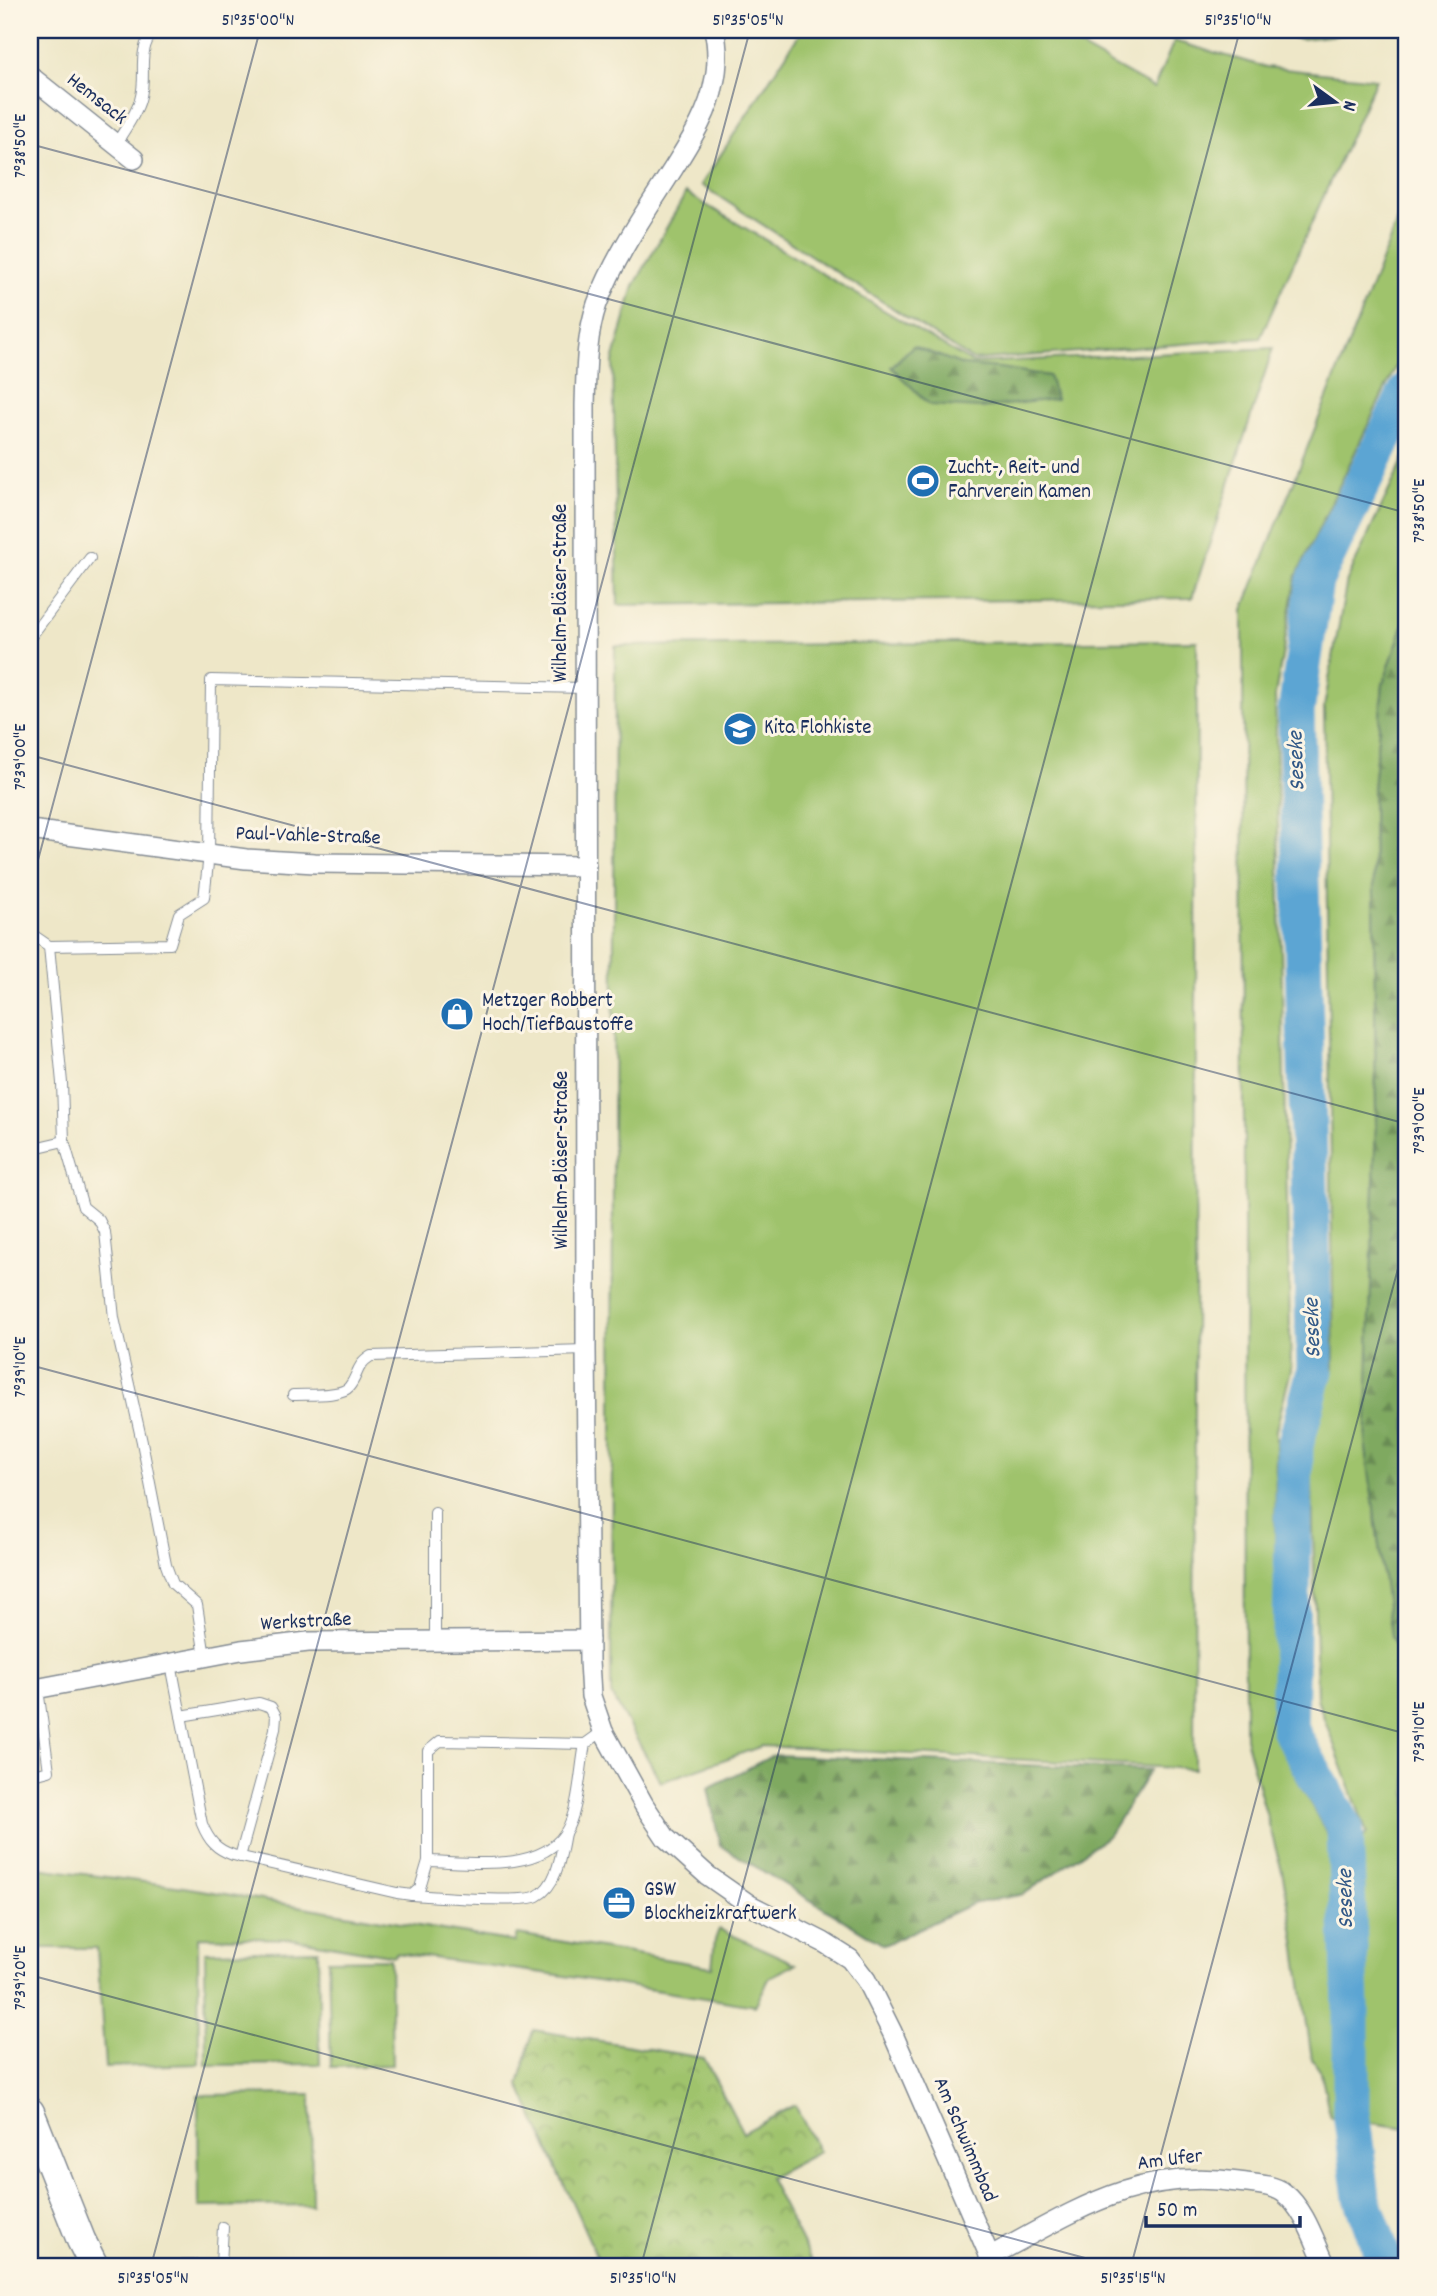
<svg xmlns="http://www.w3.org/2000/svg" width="1437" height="2296" font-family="Dekko,sans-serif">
  <defs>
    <pattern id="forest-firs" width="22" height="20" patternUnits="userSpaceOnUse" patternTransform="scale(1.75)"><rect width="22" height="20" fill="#7fa960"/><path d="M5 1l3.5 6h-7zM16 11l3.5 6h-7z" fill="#678a52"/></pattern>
    <pattern id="park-crowns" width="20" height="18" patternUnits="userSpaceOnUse" patternTransform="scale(1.75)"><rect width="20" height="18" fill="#9fc36c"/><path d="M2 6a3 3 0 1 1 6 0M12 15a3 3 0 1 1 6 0" fill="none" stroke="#819f5c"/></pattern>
  </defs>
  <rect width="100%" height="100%" fill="#fcf5e5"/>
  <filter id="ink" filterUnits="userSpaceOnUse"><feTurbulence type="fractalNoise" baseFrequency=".0143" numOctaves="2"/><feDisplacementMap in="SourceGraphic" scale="14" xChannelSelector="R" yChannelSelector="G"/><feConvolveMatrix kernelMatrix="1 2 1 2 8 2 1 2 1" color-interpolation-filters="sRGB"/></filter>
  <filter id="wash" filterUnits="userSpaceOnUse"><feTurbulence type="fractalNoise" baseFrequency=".00686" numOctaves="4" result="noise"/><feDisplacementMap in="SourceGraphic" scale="28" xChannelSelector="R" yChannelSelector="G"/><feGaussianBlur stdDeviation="1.57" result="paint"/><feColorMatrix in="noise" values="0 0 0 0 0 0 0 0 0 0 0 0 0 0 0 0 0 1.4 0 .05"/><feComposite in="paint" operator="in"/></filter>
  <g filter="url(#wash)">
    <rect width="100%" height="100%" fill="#eee7c8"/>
    <!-- green -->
    <g fill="#9fc36c" stroke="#5d7965" stroke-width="2">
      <polygon points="802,30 1050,30 1154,88 1174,41 1266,67 1376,79 1260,338 973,360 701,185"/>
      <polygon points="1239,30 1385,30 1302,39"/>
      <polygon points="686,193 973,363 1273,348 1192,598 618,605 613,362 634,286"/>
      <polygon points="1407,196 1407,343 1297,575 1275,695 1291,1370 1276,1430 1274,1736 1331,1841 1334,1875 1367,1833 1317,1699 1311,1440 1334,1366 1324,707 1347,580 1407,452 1407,614 1383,684 1373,789 1376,1114 1391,1636 1407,1666 1407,2128 1330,2117 1321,2072 1312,2059 1293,1928 1282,1871 1245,1738 1243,610"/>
      <polygon points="1197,641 1194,1769 762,1746 661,1782 611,1694 615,646"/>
      <polygon points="30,1867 183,1887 515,1942 517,1934 712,1967 715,1940 719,1929 796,1964 770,1977 755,2006 558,1975 396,1953 395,1956 293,1939 198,1937 199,2064 105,2067 97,1948 30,1948"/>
      <polygon points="318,1950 320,2064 206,2065 205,1952"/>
      <polygon points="390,1959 392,2065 331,2067 328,1960"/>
      <polygon points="311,2094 312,2205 199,2207 198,2095"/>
    </g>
    <!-- forest -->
    <g fill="url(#forest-firs)" stroke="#4d6c5f" stroke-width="2">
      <polygon points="913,346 963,365 1001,368 1049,376 1056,399 981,408 930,405 891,367"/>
      <polygon points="1407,614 1407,1666 1391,1637 1366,1449 1376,1114 1373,789 1383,684"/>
      <polygon points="774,1755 1150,1770 1109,1835 1024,1894 972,1904 884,1945 720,1845 708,1788"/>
    </g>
    <!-- park -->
    <polygon fill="url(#park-crowns)" stroke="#5d7965" stroke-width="2" points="533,2030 704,2058 743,2133 795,2105 819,2152 769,2178 814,2266 601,2266 519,2085"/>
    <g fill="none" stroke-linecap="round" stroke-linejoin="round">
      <!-- river -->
      <polyline stroke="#5ba5d3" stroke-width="37" points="1386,2266 1362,2197 1351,2112 1351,2006 1345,1828 1289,1728 1295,1446 1315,1371 1296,712 1315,581 1407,391"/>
    </g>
  </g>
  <g filter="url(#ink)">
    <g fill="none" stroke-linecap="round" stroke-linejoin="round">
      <defs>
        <g id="lane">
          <path d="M116 144C124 130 136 115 140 100 148 75 135 53 154 30"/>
          <polyline points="30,638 90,558"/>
          <polyline points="30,933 49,946 62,1083 64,1141 83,1207 99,1220 105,1232 114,1318 142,1442 166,1565 173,1584 197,1605 205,1657"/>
          <polyline points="49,946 170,944 179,914 204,898 209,855 211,680 585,688"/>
          <polyline points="30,1149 64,1141"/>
          <path d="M293 1395C306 1394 341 1397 349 1387 359 1375 355 1366 371 1356L586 1350"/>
          <polyline points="435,1513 435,1642"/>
          <path d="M171 1664 202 1824C209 1841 216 1849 233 1855L397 1893 412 1895 420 1888 428 1861V1751L440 1741 585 1744 603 1731"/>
          <polyline points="181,1716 259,1703 271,1707 276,1716 275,1729 240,1857"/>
          <polyline points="30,1776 49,1771 38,1689"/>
          <path d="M428 1861C469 1862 539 1873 565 1833 579 1811 580 1769 585 1744"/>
          <path d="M412 1895C434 1896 522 1904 537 1896 558 1885 561 1853 565 1833"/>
          <polyline points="145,2266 221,2265 223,2227"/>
        </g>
        <g id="street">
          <path d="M714 30C718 46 718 67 714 83 709 113 689 143 673 169 645 213 615 256 597 304 586 336 586 372 585 405L586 1350 589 1661 591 1696 603 1731 644 1805 666 1838 707 1875 750 1905 823 1942 850 1959 866 1980 892 2032 994 2266"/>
          <polyline points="30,76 134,159"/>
          <polyline points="30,830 246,859 315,863 586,866"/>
          <polyline points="30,1690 241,1650 308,1642 589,1640"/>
          <path d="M989 2257C1074 2212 1137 2167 1238 2182 1252 2184 1273 2184 1284 2193 1305 2209 1315 2243 1326 2266"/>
        </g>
        <polyline id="secondary" points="30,2112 81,2240 94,2266"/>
      </defs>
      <!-- lane casing -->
      <use href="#lane" stroke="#848b93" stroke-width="12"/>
      <!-- street casing -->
      <use href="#street" stroke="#848b93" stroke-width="22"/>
      <!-- secondary casing -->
      <use href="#secondary" stroke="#848b93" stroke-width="31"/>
      <!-- lane -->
      <use href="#lane" stroke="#fff" stroke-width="10"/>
      <!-- street -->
      <use href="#street" stroke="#fff" stroke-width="19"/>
      <!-- secondary -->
      <use href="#secondary" stroke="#fff" stroke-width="28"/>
    </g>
  </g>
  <!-- ticks -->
  <path fill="none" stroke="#1b2f5e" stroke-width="2" stroke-opacity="0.45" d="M30 144 1407 513M30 755 1407 1124M30 890 260 30M30 1365 1407 1734M30 1975 1115 2266M151 2266 750 30M641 2266 1240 30M1131 2266 1407 1235"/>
  <!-- icons -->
  <defs>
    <symbol id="stadium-disc" viewBox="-11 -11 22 22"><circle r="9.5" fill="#1f6fb2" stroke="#fcf5e5"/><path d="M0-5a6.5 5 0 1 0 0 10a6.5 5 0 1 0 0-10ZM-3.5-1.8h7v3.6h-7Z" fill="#fff"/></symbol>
    <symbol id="school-disc" viewBox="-11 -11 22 22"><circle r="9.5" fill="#1f6fb2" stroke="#fcf5e5"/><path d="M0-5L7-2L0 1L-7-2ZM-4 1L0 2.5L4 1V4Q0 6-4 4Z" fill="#fff"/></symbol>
    <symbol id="shop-disc" viewBox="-11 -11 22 22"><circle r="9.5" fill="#1f6fb2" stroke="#fcf5e5"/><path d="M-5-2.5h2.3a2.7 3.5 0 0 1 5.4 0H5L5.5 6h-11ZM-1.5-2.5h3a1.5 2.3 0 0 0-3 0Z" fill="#fff"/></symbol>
    <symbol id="office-disc" viewBox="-11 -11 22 22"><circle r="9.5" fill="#1f6fb2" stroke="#fcf5e5"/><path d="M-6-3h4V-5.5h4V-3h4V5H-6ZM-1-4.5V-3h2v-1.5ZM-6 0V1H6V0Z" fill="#fff"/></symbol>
  </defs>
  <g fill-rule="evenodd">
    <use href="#stadium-disc" x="904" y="462" width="38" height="38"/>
    <use href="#school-disc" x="721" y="710" width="38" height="38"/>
    <use href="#shop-disc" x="438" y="995" width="38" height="38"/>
    <use href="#office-disc" x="600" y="1884" width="38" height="38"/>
  </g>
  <g text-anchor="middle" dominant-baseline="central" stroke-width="6" stroke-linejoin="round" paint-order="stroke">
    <!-- street labels -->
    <g font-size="21" fill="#1b2f5e" stroke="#fcf5e5">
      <text transform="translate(96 100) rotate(38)">Hemsack</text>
      <text transform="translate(562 593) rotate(-90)">Wilhelm-Bläser-Straße</text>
      <text transform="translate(308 837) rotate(2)">Paul-Vahle-Straße</text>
      <text transform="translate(563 1160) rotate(-90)">Wilhelm-Bläser-Straße</text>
      <text transform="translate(306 1623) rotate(-3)">Werkstraße</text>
      <text transform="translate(964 2140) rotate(67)">Am Schwimmbad</text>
      <text transform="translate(1170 2161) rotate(-7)">Am Ufer</text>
    </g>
    <!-- poi labels -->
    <g font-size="21" fill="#1b2f5e" stroke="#fcf5e5" text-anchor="start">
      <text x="948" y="469">Zucht-, Reit- und<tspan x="948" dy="24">Fahrverein Kamen</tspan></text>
      <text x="764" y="729">Kita Flohkiste</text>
      <text x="482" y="1002">Metzger Robbert<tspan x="482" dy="24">Hoch/TiefBaustoffe</tspan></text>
      <text x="644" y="1891">GSW<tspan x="644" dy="24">Blockheizkraftwerk</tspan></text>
    </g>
    <!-- water labels -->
    <g font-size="23" font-style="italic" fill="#315887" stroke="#fcf5e5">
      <text transform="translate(1298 761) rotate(-92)">Seseke</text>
      <text transform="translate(1314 1328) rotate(-92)">Seseke</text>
      <text transform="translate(1347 1899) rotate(-91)">Seseke</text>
    </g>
  </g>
  <!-- margin -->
  <rect width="1437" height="2296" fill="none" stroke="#fcf5e5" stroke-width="77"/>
  <!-- north arrow -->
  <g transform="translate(1335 102) rotate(105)" stroke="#fcf5e5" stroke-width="5" paint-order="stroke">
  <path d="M0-5L12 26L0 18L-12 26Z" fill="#1b2f5e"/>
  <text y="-10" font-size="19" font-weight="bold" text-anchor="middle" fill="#1b2f5e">N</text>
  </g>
  <!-- scale -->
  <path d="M1146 2216v10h154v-10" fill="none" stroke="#1b2f5e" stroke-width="3.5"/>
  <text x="1157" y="2216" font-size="21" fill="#1b2f5e" stroke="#fcf5e5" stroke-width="5" paint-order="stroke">50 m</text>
  <rect x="38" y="38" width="1360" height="2220" fill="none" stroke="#1b2f5e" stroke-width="2.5"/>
  <g font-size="18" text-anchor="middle" fill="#1b2f5e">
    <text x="258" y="25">51°35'00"N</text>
    <text x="748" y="25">51°35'05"N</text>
    <text x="1238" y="25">51°35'10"N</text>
    <text transform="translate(19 146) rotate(-90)" y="6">7°38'50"E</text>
    <text transform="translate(1418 511) rotate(-90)" y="6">7°38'50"E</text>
    <text transform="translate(19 757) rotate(-90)" y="6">7°39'00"E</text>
    <text transform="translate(1418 1121) rotate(-90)" y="6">7°39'00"E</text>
    <text transform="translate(19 1367) rotate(-90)" y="6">7°39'10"E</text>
    <text transform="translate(1418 1732) rotate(-90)" y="6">7°39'10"E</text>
    <text transform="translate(19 1978) rotate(-90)" y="6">7°39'20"E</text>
    <text x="153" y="2283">51°35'05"N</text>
    <text x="643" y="2283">51°35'10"N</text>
    <text x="1133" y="2283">51°35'15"N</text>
  </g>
</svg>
